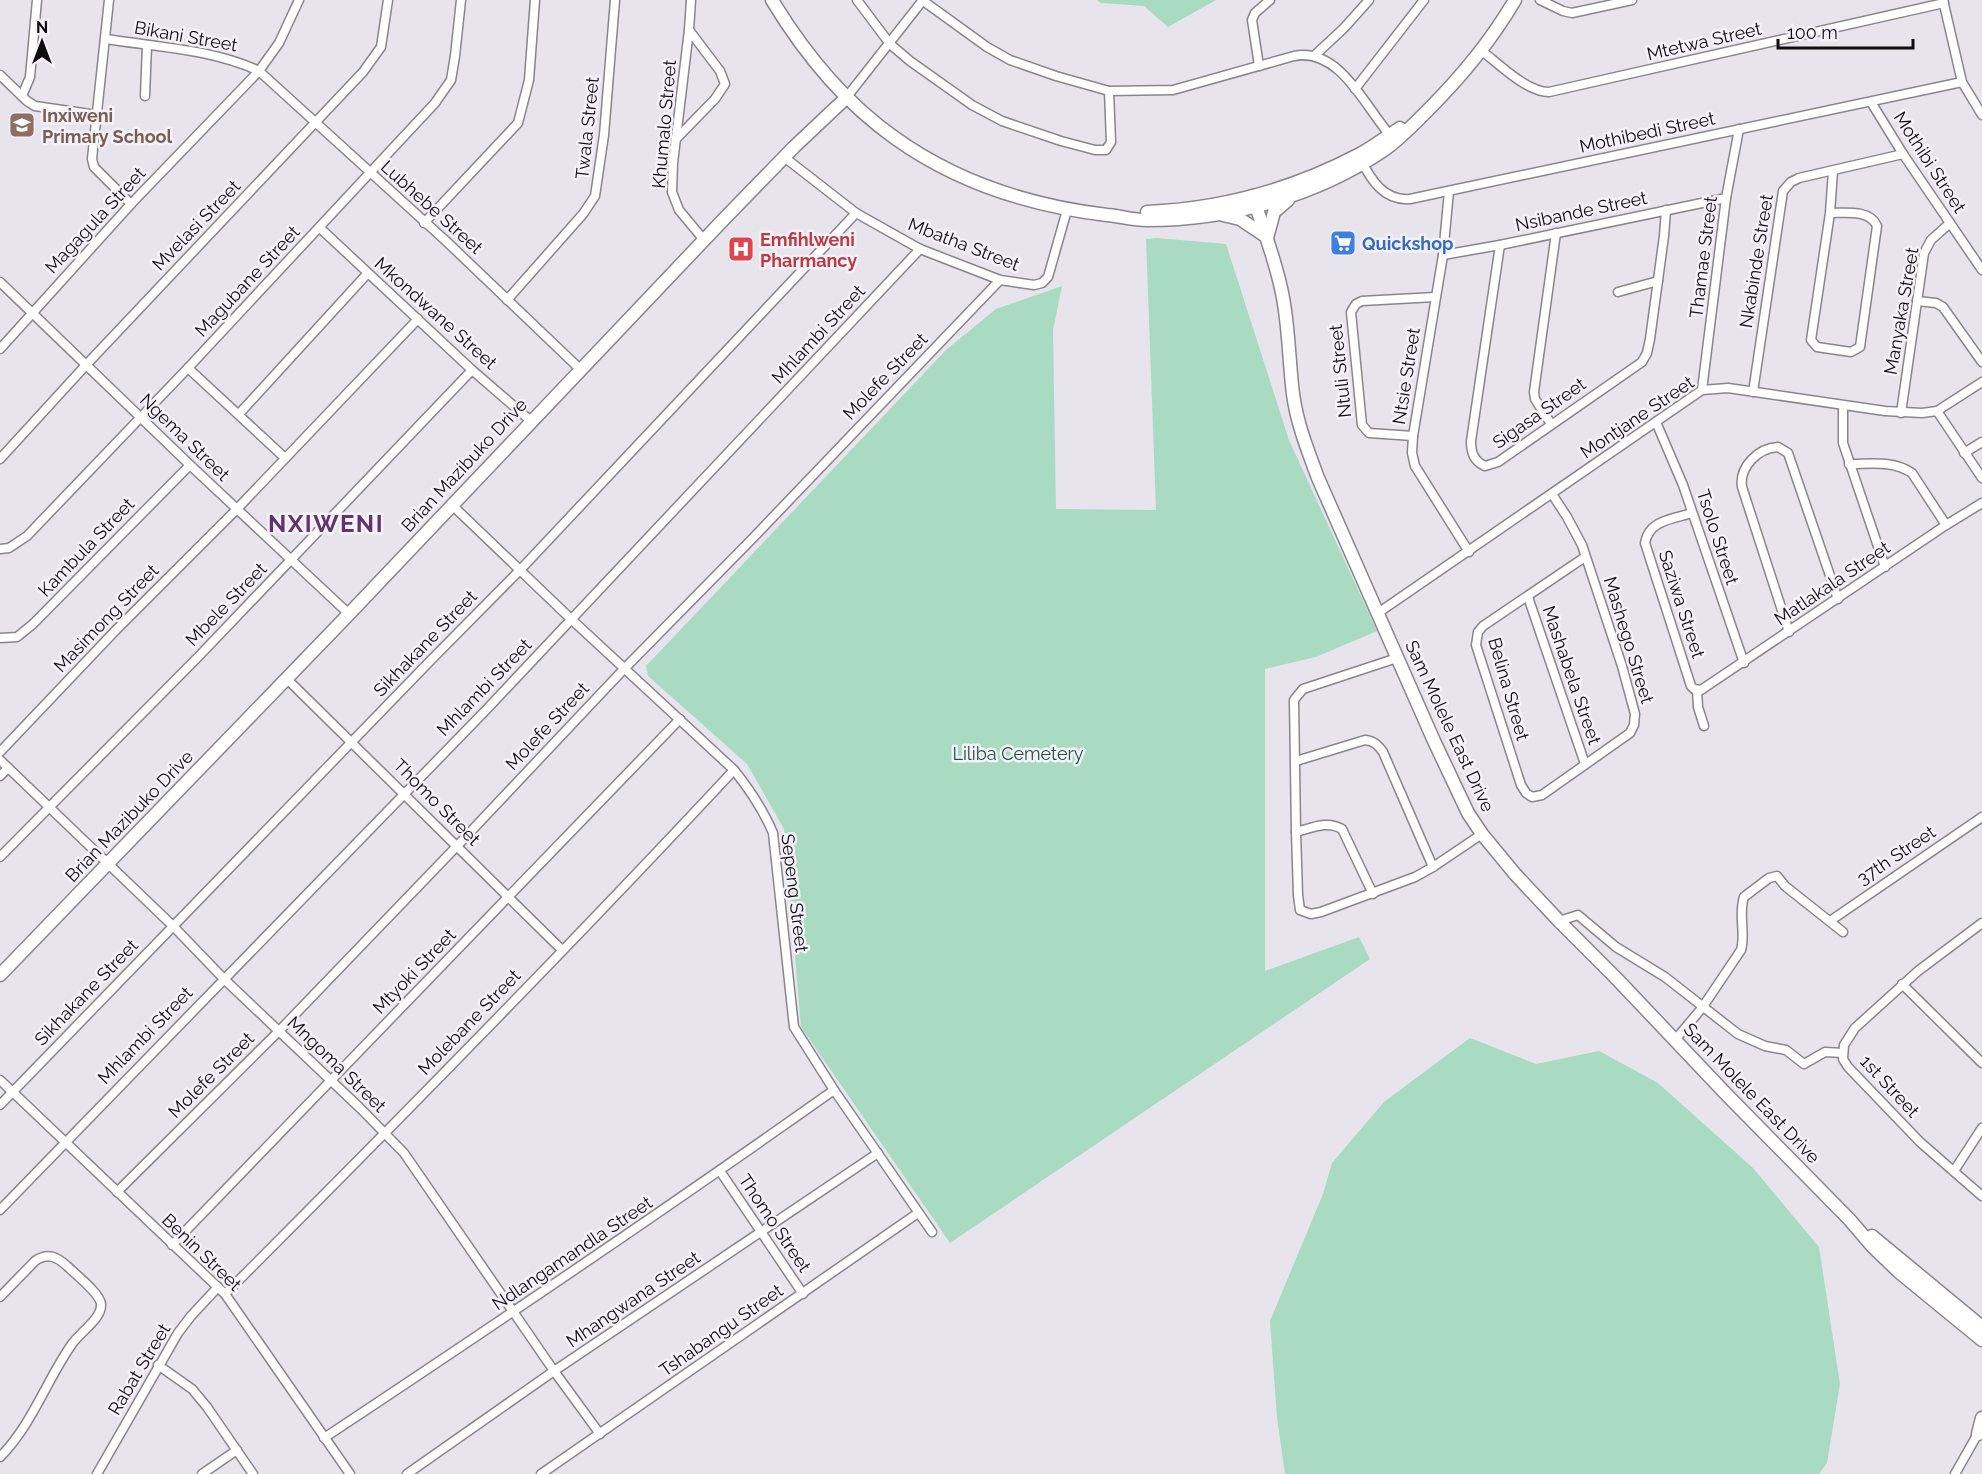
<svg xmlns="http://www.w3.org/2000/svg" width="1982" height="1474" font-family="Raleway,sans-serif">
  <rect width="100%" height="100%" fill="#e7e5eb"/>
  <!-- green -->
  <g fill="#a9dbc2">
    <polygon points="1097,0 1216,0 1168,27 1144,6 1101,3"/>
    <polygon points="1157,238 1226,244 1289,440 1377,631 1316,657 1265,669 1265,971 1359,937 1370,959 950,1243 801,1027 784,829 747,764 648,676 646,666 947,349 996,309 1062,286 1053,330 1056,509 1156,510 1146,239"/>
    <polygon points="1470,1038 1536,1064 1599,1051 1658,1083 1753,1168 1819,1247 1840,1384 1827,1463 1819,1474 1285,1474 1277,1418 1270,1321 1323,1194 1332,1163 1384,1102"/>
  </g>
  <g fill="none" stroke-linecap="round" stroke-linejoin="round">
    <defs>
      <g id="street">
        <polyline points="109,0 92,159 94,167 131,204"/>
        <polyline points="691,0 689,30 673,163 672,192 679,210 704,240"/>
        <polyline points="857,0 890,44 910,61 972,105 1002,121 1061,141 1095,150 1106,150 1111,142 1109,91"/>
        <path d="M922 0 987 47 1010 60 1056 76 1109 91 1173 90 1294 56C1340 47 1365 107 1390 135"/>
        <polyline points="1540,0 1563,11 1572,13 1632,0"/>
        <polyline points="1943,0 1962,82 1982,115"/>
        <path d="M106 39C156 47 212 49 259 71L446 241 581 370"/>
        <path d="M1482 51C1500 65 1527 92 1549 92L1944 3"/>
        <polyline points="1314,56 1344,28 1369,0"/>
        <polyline points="1259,66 1252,20 1255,13 1270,0"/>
        <polyline points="0,75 27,101 35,106 97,115"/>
        <polyline points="1355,89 1424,0"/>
        <polyline points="22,96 30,77 37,0"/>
        <polyline points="145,96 147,45"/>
        <polyline points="846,98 923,0"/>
        <polyline points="1871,102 1903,154 1982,270"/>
        <polyline points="676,139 715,99 725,84 720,71 689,30"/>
        <polyline points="784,157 856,213 920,249 1000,280 1034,285 1042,283 1048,277 1067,210"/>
        <path d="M1361 160C1371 180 1384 201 1410 199L1962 82"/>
        <polyline points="1449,191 1443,255 1413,436 1412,453 1415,466 1469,552"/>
        <path d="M1830 213C1844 213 1870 209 1877 226L1860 347 1851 352 1817 347 1811 340 1830 213 1833 171"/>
        <polyline points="424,223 518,123 529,80 535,0"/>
        <polyline points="320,228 472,370 531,421"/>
        <path d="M1500 245 1471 441C1471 453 1474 461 1485 466L1498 462 1642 362 1647 353 1650 339 1664 236 1666 210"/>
        <polyline points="1443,255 1500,245 1726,198"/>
        <polyline points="0,282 190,465 349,614"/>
        <polyline points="1618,292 1658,281"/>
        <polyline points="507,300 583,214 595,196 604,135 615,0"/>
        <polyline points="1917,301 1936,303 1943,307 1982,362"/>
        <polyline points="0,349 131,204 259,71 279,43 299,0"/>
        <polyline points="188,368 285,458"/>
        <polyline points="1702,390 1726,198 1739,129"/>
        <polyline points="1753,392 1783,191 1791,182 1799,178 1903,154"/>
        <polyline points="1843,406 1843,443 1885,567"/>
        <polyline points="1937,411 1982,478"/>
        <polyline points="1901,413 1924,253 1931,240 1950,223"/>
        <polyline points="239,414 367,274"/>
        <polyline points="1656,422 1683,485 1744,663"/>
        <polyline points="1551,424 1535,399 1534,392 1556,233"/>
        <polyline points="1413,436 1369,433 1362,425 1351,312 1356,304 1362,301 1435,297"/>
        <polyline points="1964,453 1982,442"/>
        <polyline points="0,459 86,365 363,72 381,47 388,0"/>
        <path d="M1849 464C1871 464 1893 460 1912 473L1946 525"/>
        <polyline points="1552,494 1567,517 1582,545 1622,666 1635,714 1634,725 1630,733 1542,795 1532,797 1526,793 1521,785 1476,645 1478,632 1483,626 1585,557"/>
        <path d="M452 505 571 619 734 770C750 790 763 809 773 833L794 1027 834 1090 932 1232"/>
        <path d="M1692 513C1673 519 1649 520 1645 543L1691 686 1694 689 1701 690 1946 525 1982 503"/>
        <polyline points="0,549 9,548 27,536 188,368 435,103 451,80 455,56 461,0"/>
        <polyline points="1528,597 1585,764"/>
        <polyline points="1378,613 1702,390 1728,388 1885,411 1922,413 1937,411 1982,382"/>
        <path d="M1789 632 1742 487C1739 467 1758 448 1778 447L1788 453 1838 599"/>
        <polyline points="0,638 17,637 33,624 190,465"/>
        <polyline points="1397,658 1303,689 1294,700 1296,832 1298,895 1300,910 1311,914 1321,912 1415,877 1433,867 1482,834"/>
        <polyline points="286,678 562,950"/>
        <polyline points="1697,690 1698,707 1704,726"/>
        <polyline points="0,752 116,630 236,510 418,319"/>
        <polyline points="0,760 173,926 224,979 361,1109 404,1153 554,1371 600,1434"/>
        <path d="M1296 761 1365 740C1374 741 1378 745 1383 752L1433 867"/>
        <polyline points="0,776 8,768"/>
        <path d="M1296 832C1312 828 1327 820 1342 829L1373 894"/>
        <polyline points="0,857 200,655 472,370"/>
        <polyline points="1559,921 1578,915 1616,947 1665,977 1738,1034 1765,1046 1786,1050 1804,1064 1825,1052 1843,1053"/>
        <polyline points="1830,921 1982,817"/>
        <polyline points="1982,923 1918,971 1855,1028 1844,1045 1843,1059 1848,1067 1920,1142 1982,1196"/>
        <polyline points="1902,984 1982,1063"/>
        <path d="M1675 1040 1702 1008 1741 950C1746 933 1738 914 1744 897L1769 878 1777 876 1785 886 1843 932"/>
        <polyline points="0,1080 225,1294 350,1474"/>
        <polyline points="0,1105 433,658 521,569 856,213"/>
        <polyline points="720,1171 803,1294"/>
        <polyline points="1954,1171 1982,1128"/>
        <polyline points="117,1192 279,1031 458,845 624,669 751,540 1000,280"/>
        <polyline points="0,1210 486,710 920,249"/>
        <polyline points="172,1245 680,719"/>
        <path d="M225 1294C397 1122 568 948 734 770"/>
        <path d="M0 1297 35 1261C48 1252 57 1257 67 1266 75 1274 100 1293 101 1304 102 1319 80 1332 72 1344 46 1381 32 1425 0 1457"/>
        <polyline points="158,1365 192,1389 207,1407 253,1474"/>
        <path d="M324 1438C496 1324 666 1209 834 1090"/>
        <polyline points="97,1474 178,1333 191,1316 218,1287"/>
        <polyline points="202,1474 237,1450"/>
        <polyline points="407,1474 554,1371 878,1153"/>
        <polyline points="541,1474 918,1213"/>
        <polyline points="1955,1474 1980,1430"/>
      </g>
      <g id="secondary">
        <path d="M772 0C804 53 844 102 895 138 958 183 1031 206 1107 215 1120 216 1133 220 1147 220 1229 220 1316 196 1384 150 1401 138 1414 124 1428 110 1462 76 1491 41 1515 0"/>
        <path d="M1253 196C1263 230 1277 263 1283 298 1289 330 1289 362 1293 394 1297 424 1308 451 1318 478L1434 741 1468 813 1482 834 1515 874 1559 921 1616 978 1727 1095 1849 1219 1873 1247 1899 1272 1982 1340"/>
        <path d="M1147 212C1220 209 1293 189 1358 155 1372 148 1386 137 1400 128"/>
        <polyline points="1223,215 1240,219 1264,235"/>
        <polyline points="1267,238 1274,212 1288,200"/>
        <polyline points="0,975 349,614 724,219 795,146 846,98"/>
        <polyline points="1872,1236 1982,1327"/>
        <polyline points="1978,1434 1982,1418"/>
      </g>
    </defs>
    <!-- street casing -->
    <use href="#street" stroke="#88868c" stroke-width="11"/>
    <!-- secondary casing -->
    <use href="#secondary" stroke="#88868c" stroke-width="15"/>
    <!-- street -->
    <use href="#street" stroke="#fff" stroke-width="8"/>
    <!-- secondary -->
    <use href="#secondary" stroke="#fff" stroke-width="12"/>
  </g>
  <!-- icons -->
  <defs>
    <symbol id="school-square" viewBox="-11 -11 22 22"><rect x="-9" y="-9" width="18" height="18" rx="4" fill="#8d6e63" stroke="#f4f2f8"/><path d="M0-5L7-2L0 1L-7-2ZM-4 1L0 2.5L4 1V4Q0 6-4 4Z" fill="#fff"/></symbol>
    <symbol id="supermarket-square" viewBox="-11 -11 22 22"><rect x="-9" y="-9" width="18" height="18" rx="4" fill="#3f7fe0" stroke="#f4f2f8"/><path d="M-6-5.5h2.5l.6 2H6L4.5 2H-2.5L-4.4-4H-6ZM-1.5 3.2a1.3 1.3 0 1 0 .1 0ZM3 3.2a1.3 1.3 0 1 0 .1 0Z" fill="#fff"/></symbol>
    <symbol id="hospital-square" viewBox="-11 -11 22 22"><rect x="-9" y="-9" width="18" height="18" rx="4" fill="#e0444e" stroke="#f4f2f8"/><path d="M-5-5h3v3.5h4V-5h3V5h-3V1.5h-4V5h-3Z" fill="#fff"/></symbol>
  </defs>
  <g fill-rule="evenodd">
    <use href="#school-square" x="7" y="110" width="30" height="30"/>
    <use href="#supermarket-square" x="1328" y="228" width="30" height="30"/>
    <use href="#hospital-square" x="726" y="234" width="30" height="30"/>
  </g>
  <g text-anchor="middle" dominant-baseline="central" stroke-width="5" stroke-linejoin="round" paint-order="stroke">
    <!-- street labels -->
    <g font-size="18" fill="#0d0c0e" stroke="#f4f2f8">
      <text transform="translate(186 36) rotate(10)">Bikani Street</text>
      <text transform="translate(1704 41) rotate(-13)">Mtetwa Street</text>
      <text transform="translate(664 124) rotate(-85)">Khumalo Street</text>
      <text transform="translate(587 128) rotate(-84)">Twala Street</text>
      <text transform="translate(1647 132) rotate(-12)">Mothibedi Street</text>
      <text transform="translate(1930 162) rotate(57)">Mothibi Street</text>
      <text transform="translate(432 207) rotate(42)">Lubhebe Street</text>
      <text transform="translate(1581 211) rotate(-12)">Nsibande Street</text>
      <text transform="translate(95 220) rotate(-47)">Magagula Street</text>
      <text transform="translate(196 225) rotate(-46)">Mvelasi Street</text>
      <text transform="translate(964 244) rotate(21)">Mbatha Street</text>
      <text transform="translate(1703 257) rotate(-83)">Thamae Street</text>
      <text transform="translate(1756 261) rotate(-81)">Nkabinde Street</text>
      <text transform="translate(247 281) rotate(-47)">Magubane Street</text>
      <text transform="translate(1901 311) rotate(-80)">Manyaka Street</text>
      <text transform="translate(436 313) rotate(42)">Mkondwane Street</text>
      <text transform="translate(818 334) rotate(-47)">Mhlambi Street</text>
      <text transform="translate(1340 371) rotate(-96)">Ntuli Street</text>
      <text transform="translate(885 376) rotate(-46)">Molefe Street</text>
      <text transform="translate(1406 376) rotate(-81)">Ntsie Street</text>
      <text transform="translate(1539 413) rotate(-35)">Sigasa Street</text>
      <text transform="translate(1637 417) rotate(-34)">Montjane Street</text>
      <text transform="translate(185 437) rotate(44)">Ngema Street</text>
      <text transform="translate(464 465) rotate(-47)">Brian Mazibuko Drive</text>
      <text transform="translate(1718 537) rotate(72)">Tsolo Street</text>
      <text transform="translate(86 547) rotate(-46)">Kambula Street</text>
      <text transform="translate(1832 583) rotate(-34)">Matlakala Street</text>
      <text transform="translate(226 604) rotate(-46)">Mbele Street</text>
      <text transform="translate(1682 604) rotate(72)">Saziwa Street</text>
      <text transform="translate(106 618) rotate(-46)">Masimong Street</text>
      <text transform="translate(1629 640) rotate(73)">Mashego Street</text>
      <text transform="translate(425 643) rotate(-46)">Sikhakane Street</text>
      <text transform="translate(1572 675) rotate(71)">Mashabela Street</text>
      <text transform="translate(484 687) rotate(-46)">Mhlambi Street</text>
      <text transform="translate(1509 689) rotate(74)">Belina Street</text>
      <text transform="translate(547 726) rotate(-47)">Molefe Street</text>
      <text transform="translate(1450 726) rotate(65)">Sam Molele East Drive</text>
      <text transform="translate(437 802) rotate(45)">Thomo Street</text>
      <text transform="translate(129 816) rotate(-46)">Brian Mazibuko Drive</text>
      <text transform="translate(1896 855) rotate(-34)">37th Street</text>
      <text transform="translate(795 893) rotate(83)">Sepeng Street</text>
      <text transform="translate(414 971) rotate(-46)">Mtyoki Street</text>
      <text transform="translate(86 992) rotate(-46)">Sikhakane Street</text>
      <text transform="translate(469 1022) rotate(-46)">Molebane Street</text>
      <text transform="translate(145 1035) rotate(-46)">Mhlambi Street</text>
      <text transform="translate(337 1064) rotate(44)">Mngoma Street</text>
      <text transform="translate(211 1075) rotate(-45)">Molefe Street</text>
      <text transform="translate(1890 1086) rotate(47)">1st Street</text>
      <text transform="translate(1752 1093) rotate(46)">Sam Molele East Drive</text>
      <text transform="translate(775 1223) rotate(56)">Thomo Street</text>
      <text transform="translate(202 1252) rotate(44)">Benin Street</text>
      <text transform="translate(572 1253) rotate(-34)">Ndlangamandla Street</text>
      <text transform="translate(633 1299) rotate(-34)">Mhangwana Street</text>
      <text transform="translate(721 1330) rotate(-35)">Tshabangu Street</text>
      <text transform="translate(139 1369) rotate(-59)">Rabat Street</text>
    </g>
    <!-- education labels -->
    <g font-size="18" font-weight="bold" fill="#785e54" stroke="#f4f2f8" text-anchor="start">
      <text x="42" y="115">Inxiweni<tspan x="42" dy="21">Primary School</tspan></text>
    </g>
    <!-- health labels -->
    <g font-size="18" font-weight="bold" fill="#be3a42" stroke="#f4f2f8" text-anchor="start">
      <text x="760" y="239">Emfihlweni<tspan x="760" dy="21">Pharmancy</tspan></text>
    </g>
    <!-- shop labels -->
    <g font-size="18" font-weight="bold" fill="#366cbe" stroke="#f4f2f8" text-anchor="start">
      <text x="1362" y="243">Quickshop</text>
    </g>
    <!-- park labels -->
    <g font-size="18" fill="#1c553e" stroke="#f4f2f8">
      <text x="1018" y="753">Liliba Cemetery</text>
    </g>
    <!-- district labels -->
    <g font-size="24" font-weight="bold" letter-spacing="1.5" fill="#61356b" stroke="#f4f2f8">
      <text x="326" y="523">NXIWENI</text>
    </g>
  </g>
  <!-- north arrow -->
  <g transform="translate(42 42)" stroke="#f4f2f8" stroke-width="4.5" paint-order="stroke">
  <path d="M0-4.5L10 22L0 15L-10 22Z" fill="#0d0c0e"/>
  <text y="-9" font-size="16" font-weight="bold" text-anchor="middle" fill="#0d0c0e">N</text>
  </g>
  <!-- scale -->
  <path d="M1778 39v9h135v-9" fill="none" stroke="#0d0c0e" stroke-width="3"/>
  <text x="1787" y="39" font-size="18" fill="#0d0c0e" stroke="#f4f2f8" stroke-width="4.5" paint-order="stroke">100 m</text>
</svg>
